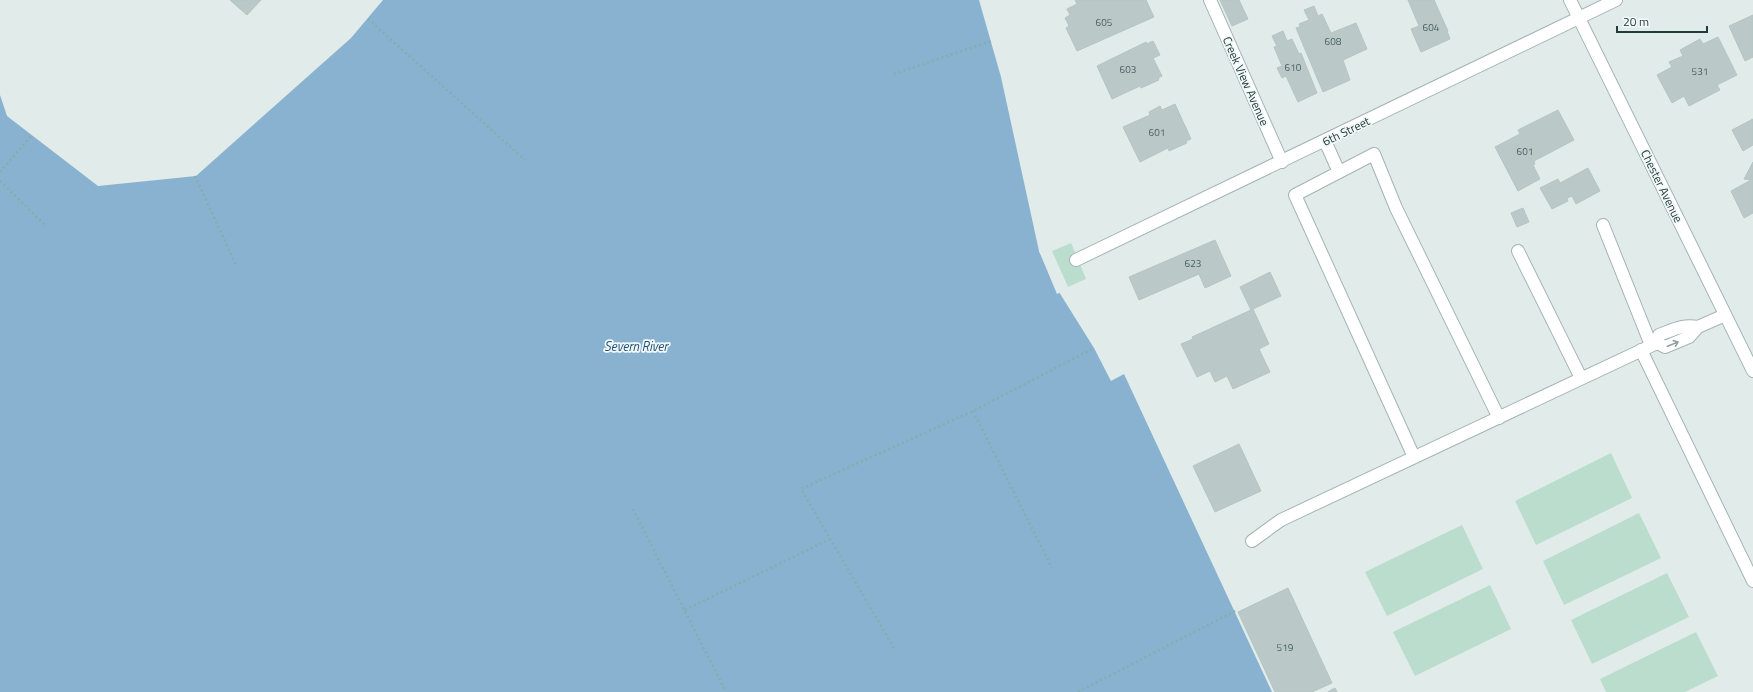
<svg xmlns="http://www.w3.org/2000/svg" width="1753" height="692" font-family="'Titillium Web',sans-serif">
  <rect width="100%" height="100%" fill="#e1ecea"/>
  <!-- green -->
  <g fill="#baddcd">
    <polygon points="1071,243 1086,279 1068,287 1052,251"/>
    <polygon points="1611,453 1632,498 1536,545 1515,501"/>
    <polygon points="1639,513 1661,558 1564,605 1543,561"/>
    <polygon points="1462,525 1483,569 1387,616 1365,572"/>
    <polygon points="1667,573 1689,617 1592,664 1571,620"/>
    <polygon points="1490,585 1511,629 1415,676 1393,632"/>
    <polygon points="1696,632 1718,676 1685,692 1606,692 1600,679"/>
  </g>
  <!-- water -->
  <polygon fill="#89b2d1" points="383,0 979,0 1001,77 1039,251 1059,292 1094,348 1111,381 1124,374 1272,692 0,692 0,95 7,116 98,186 196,176 351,38"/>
  <!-- pier -->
  <polygon fill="#e1ecea" points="1041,250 1061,291 1061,292 1057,294 1039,251"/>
  <!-- building -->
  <g fill="#bac9c7" stroke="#b4c5c3">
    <polygon points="230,0 261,0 247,15"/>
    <polygon points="1075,0 1146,0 1154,17 1077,51 1066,28 1069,26 1065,18 1070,15 1067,9 1077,4"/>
    <polygon points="1220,0 1239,0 1248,19 1232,26"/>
    <polygon points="1408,0 1434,0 1448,31 1447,31 1450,39 1421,52 1411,29 1419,26"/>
    <polygon points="1314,6 1318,16 1322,14 1331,33 1356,23 1367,49 1343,60 1350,80 1323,92 1296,28 1300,27 1299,24 1309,20 1304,10"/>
    <polygon points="1753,15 1753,57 1745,61 1729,26"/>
    <polygon points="1283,31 1287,41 1292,39 1299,54 1301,53 1317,93 1298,102 1286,76 1282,78 1277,68 1282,66 1274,47 1277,46 1272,36"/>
    <polygon points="1718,37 1737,75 1717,85 1720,90 1689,106 1684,96 1672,103 1657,75 1672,67 1669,62 1683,56 1680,50 1700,39 1703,44"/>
    <polygon points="1153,41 1160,55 1153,58 1162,76 1158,78 1159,80 1141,88 1140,86 1112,99 1097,66 1146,42 1147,44"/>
    <polygon points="1175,104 1191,139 1186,141 1187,143 1169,151 1168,148 1140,162 1123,127 1150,115 1149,112 1160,106 1162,110"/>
    <polygon points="1558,110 1574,140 1534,161 1535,164 1533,165 1540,179 1518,191 1495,147 1520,134 1518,130"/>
    <polygon points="1753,119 1753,145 1743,151 1732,130"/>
    <polygon points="1753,162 1753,213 1744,218 1731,191 1751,180 1744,179"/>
    <polygon points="1588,168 1600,191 1576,204 1572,196 1567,198 1568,201 1552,209 1540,188 1558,179 1560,183"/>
    <polygon points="1523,208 1529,222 1517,227 1511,213"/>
    <polygon points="1215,240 1231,276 1205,288 1199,274 1139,300 1129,277"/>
    <polygon points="1270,272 1281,296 1253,309 1269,344 1259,349 1270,372 1233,389 1227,376 1215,382 1210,371 1197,377 1181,344 1193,339 1192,337 1251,310 1240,287"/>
    <polygon points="1239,444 1261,491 1215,512 1193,466"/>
    <polygon points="1288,588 1332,683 1312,692 1275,692 1238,612"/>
    <polygon points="1335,688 1337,692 1328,692 1331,690"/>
  </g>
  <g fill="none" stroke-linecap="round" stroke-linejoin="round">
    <defs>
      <g id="lane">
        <polyline points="1325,141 1339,172"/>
        <polyline points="1603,225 1651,345"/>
        <polyline points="1518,251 1581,378"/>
        <path d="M1698 327C1682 324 1673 330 1659 335L1657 343 1665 347 1689 337 1698 327 1725 315"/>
        <polyline points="1641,350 1753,581"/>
        <polyline points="1414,457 1295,195 1374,154 1396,208 1499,418"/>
        <polyline points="1252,541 1281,520 1657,343"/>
      </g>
      <g id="street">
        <polyline points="1210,0 1282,162"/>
        <polyline points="1570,0 1753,371"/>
        <polyline points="1076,260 1616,0"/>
      </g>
    </defs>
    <!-- lane casing -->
    <use href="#lane" stroke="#a4b4b2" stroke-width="14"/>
    <!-- street casing -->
    <use href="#street" stroke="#a4b4b2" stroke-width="14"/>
    <!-- path -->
    <g stroke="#82afae" stroke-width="2.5" stroke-dasharray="2 3" stroke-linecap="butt">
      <polyline points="368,19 525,160"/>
      <polyline points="894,74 991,41"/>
      <polyline points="0,172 32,135"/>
      <polyline points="195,176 236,265"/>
      <polyline points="0,181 46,226"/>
      <polyline points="973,411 1052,568"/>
      <polyline points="633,509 726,692"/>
      <polyline points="685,610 830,539"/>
      <polyline points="894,648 801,489 973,411 1094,348"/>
      <polyline points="1078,692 1235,611"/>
    </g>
    <!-- lane -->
    <use href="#lane" stroke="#fff" stroke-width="12"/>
    <!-- street -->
    <use href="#street" stroke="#fff" stroke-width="12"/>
  </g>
  <!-- one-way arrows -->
  <defs><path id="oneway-shaft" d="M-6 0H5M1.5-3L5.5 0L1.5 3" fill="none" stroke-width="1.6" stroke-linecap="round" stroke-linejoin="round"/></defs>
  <use stroke="#909e9e" href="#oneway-shaft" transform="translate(1673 344) rotate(-22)"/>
  <g text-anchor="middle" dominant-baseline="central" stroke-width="3.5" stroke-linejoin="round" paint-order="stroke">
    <!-- number labels -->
    <g font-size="10" fill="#485f5f">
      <text x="1104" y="22">605</text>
      <text x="1431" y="27">604</text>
      <text x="1333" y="41">608</text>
      <text x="1293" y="67">610</text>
      <text x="1128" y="69">603</text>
      <text x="1700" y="71">531</text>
      <text x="1157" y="132">601</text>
      <text x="1525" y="151">601</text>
      <text x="1193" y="263">623</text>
      <text x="1285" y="647">519</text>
    </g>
    <!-- street labels -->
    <g font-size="12" fill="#223c3c" stroke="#f2f8f7">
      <text transform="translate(1246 81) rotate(66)">Creek View Avenue</text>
      <text transform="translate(1346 131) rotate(-26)">6th Street</text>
      <text transform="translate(1662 186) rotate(64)">Chester Avenue</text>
    </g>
    <!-- water labels -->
    <g font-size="13" font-style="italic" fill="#1c4f78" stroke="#f2f8f7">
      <text x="636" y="346">Severn River</text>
    </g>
  </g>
  <!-- scale -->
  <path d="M1617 26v6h90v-6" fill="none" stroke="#223c3c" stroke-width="2"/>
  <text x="1623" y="26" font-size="12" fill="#223c3c" stroke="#f2f8f7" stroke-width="3" paint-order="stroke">20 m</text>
</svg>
